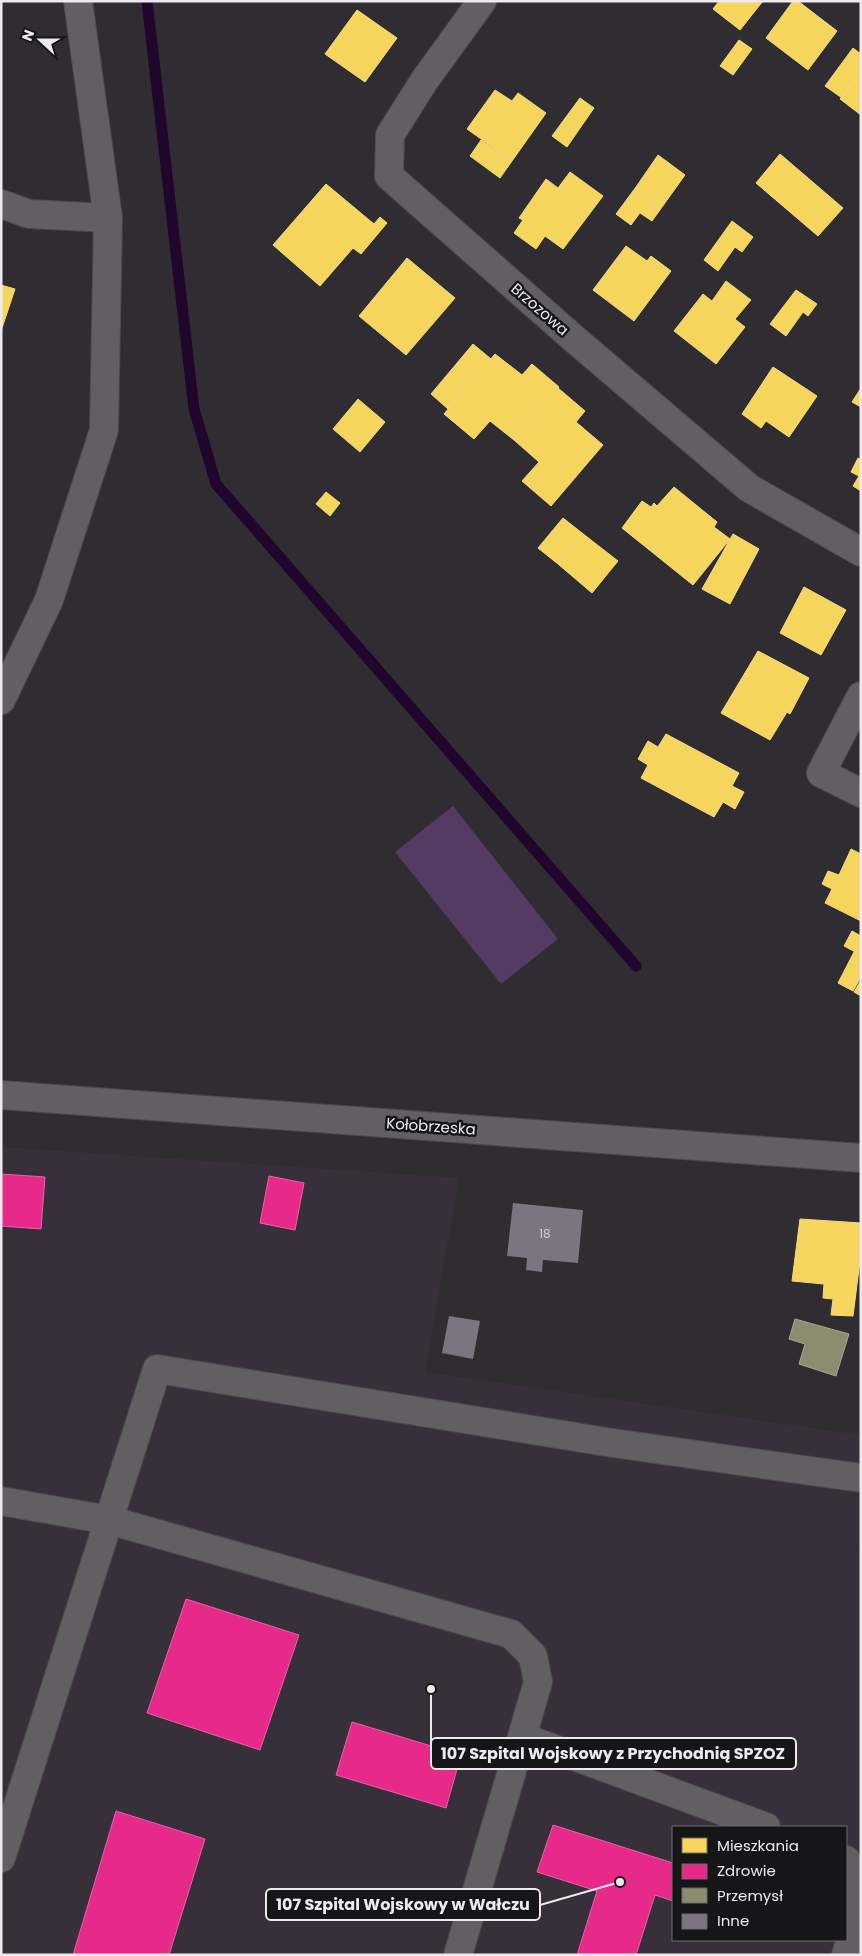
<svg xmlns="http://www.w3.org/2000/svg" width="862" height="1956" font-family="Poppins,sans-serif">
  <rect width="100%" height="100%" fill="#2f2d31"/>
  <!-- built -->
  <path fill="#37303b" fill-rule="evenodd" d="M1 1147 459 1178 425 1372 861 1435V1533L858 1550 861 1551V1955H1ZM673 1827H846V1940H673Z"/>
  <!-- green -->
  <polygon fill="#543b63" points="453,806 558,939 501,984 395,852"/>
  <!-- homes -->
  <g fill="#f6d55c" stroke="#f3db88">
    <polygon points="719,1 763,1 740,30 713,9"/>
    <polygon points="793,1 798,1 837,31 808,70 766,38"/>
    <polygon points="357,10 397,38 365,82 325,54"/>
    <polygon points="739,40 752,49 733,75 720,66"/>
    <polygon points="853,48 861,54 861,72 842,98 825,86"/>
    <polygon points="861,72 861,115 840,99"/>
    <polygon points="495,90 512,101 518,93 546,113 512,161 467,129"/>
    <polygon points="580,98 594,108 567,147 552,136"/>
    <polygon points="481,140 512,161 500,178 470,156"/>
    <polygon points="780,154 843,208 818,236 756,183"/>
    <polygon points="658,155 685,175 652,221 640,213 642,210 647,214 655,201 636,187"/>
    <polygon points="570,172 603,196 563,249 545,236 536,249 514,233 523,220 519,218 546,179 558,188"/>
    <polygon points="326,184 374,224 380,217 387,223 361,254 353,248 320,286 273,245"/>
    <polygon points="636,187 655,201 647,214 642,210 631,225 616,214"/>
    <polygon points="732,221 753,237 742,252 735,247 718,271 704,260"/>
    <polygon points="626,246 647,261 651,256 671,271 634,321 593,290"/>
    <polygon points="407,258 455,298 406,355 359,316"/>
    <polygon points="726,281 751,300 735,319 712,301"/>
    <polygon points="1,285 15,289 1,331"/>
    <polygon points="796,290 817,304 808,316 803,312 786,336 770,324"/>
    <polygon points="703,294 745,327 716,364 674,331"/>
    <polygon points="473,344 491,359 448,409 431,394"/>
    <polygon points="495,354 522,375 532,364 559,387 514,440 490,421 474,439 444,414"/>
    <polygon points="773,367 817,396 789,437 766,421 761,428 742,414"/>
    <polygon points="558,388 585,411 576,422 603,445 551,506 522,481 539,462 514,440"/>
    <polygon points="861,388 861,407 852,402"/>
    <polygon points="358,399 385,422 360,452 333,429"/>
    <polygon points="858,458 861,460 861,491 853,486 859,476 851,472"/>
    <polygon points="674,487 717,522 714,527 730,539 693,585 622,528 642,501 651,507 654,503 657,506"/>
    <polygon points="326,492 340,503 330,516 316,504"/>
    <polygon points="563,518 582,533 558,564 538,548"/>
    <polygon points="582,533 618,561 592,593 558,564"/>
    <polygon points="733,534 759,549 730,604 702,589"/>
    <polygon points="804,587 846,610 821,655 780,633"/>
    <polygon points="758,651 809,678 790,714 787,712 770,740 721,713"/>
    <polygon points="666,734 739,773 732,786 744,792 735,809 723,802 714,817 641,778 648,765 638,759 648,741 658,747"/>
    <polygon points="851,849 861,854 861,921 825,903 832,889 822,884 828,871 839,875"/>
    <polygon points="852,931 861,936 861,955 844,946"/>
    <polygon points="854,952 861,955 861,977 853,991 838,983"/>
    <polygon points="861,980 861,996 854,992"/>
    <polygon points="800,1219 861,1223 861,1253 853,1316 831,1315 833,1299 823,1298 824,1284 792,1281"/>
  </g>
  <!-- health -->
  <g fill="#e7298a" stroke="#e963a8">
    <polygon points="1,1174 45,1177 41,1229 1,1226"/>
    <polygon points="269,1176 304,1183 295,1230 260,1223"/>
    <polygon points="186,1599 299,1635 260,1750 147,1713"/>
    <polygon points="352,1722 461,1755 446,1808 336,1775"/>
    <polygon points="116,1811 205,1839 169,1955 73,1955"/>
    <polygon points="553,1825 673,1863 673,1901 655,1895 636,1955 577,1955 597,1891 537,1872"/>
  </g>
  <!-- industry -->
  <polygon fill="#8c8c6e" stroke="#a9a894" points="795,1319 849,1334 836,1376 799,1364 805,1344 789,1339"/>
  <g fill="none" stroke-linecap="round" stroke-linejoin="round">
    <!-- stream -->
    <polyline stroke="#20062d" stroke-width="11" points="147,1 194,409 216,484 636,966"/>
  </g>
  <!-- building -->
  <g fill="#7b7481">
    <polygon points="513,1203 583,1210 578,1263 543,1260 542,1272 526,1270 527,1258 507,1256"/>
    <polygon points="449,1316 480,1321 473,1359 442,1353"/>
  </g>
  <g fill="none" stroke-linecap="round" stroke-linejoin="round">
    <defs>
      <g id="street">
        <polyline points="482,1 424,81 390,135 389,176 572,337 749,488 861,552"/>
        <polyline points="1,204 29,214 108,218"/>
        <polyline points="861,696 821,773 861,793"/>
        <polyline points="1,700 49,600 104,430 108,218 78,1"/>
        <polyline points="1,1501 109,1520 511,1634 533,1656 538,1682 458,1955"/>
        <polyline points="522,1737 766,1827"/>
        <polyline points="1,1858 157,1369 613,1443 861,1478"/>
        <path d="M846 1955C858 1915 862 1902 848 1862L846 1860"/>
      </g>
      <polyline id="secondary" points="1,1095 861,1158"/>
    </defs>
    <!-- street casing -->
    <use href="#street" stroke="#4b484c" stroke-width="30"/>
    <!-- secondary casing -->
    <use href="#secondary" stroke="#4b484c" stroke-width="30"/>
    <!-- street -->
    <use href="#street" stroke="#615f62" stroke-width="28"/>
    <!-- secondary -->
    <use href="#secondary" stroke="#615f62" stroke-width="28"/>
  </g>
  <g text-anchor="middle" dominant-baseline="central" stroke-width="5" stroke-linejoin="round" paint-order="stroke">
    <!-- number labels -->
    <g font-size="12" fill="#d0ccd3">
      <text x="545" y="1233">18</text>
    </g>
    <!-- street labels -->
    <g font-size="15" fill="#edeaee" stroke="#161517">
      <text transform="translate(540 309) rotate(41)">Brzozowa</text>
      <text transform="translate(431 1126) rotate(4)">Kołobrzeska</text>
    </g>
  </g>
  <!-- callouts -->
  <path fill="none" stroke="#edeaee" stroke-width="2" d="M431 1689L431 1753M620 1882L540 1905"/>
  <g fill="#edeaee" stroke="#161517" stroke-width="2">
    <circle cx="431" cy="1689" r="5"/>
    <circle cx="620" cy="1882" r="5"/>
  </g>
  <g fill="#161517" stroke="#edeaee" stroke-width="2">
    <rect x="431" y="1738" width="365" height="31" rx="5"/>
    <rect x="266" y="1889" width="274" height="31" rx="5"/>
  </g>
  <g font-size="16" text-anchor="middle" font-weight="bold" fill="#edeaee">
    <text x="613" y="1759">107 Szpital Wojskowy z Przychodnią SPZOZ</text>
    <text x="403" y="1910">107 Szpital Wojskowy w Wałczu</text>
  </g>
  <!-- border -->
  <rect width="862" height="1956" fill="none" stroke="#edeaee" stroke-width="5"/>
  <!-- legend -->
  <rect x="672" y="1826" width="175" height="115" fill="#161517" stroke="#6c6a6d"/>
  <rect x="682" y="1838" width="25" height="15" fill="#f6d55c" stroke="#6c6a6d"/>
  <text x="717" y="1851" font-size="15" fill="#edeaee">Mieszkania</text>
  <rect x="682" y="1864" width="25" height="15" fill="#e7298a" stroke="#6c6a6d"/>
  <text x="717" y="1876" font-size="15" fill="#edeaee">Zdrowie</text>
  <rect x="682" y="1888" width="25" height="15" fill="#8c8c6e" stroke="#6c6a6d"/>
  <text x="717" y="1901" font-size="15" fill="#edeaee">Przemysł</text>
  <rect x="682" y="1914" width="25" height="15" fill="#7b7481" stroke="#6c6a6d"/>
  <text x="717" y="1926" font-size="15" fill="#edeaee">Inne</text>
  <!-- north arrow -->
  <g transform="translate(40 40) rotate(291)" stroke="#161517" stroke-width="4" paint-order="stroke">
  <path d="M0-4L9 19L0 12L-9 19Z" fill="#edeaee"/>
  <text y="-8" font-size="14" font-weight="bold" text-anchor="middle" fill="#edeaee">N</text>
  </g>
</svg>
